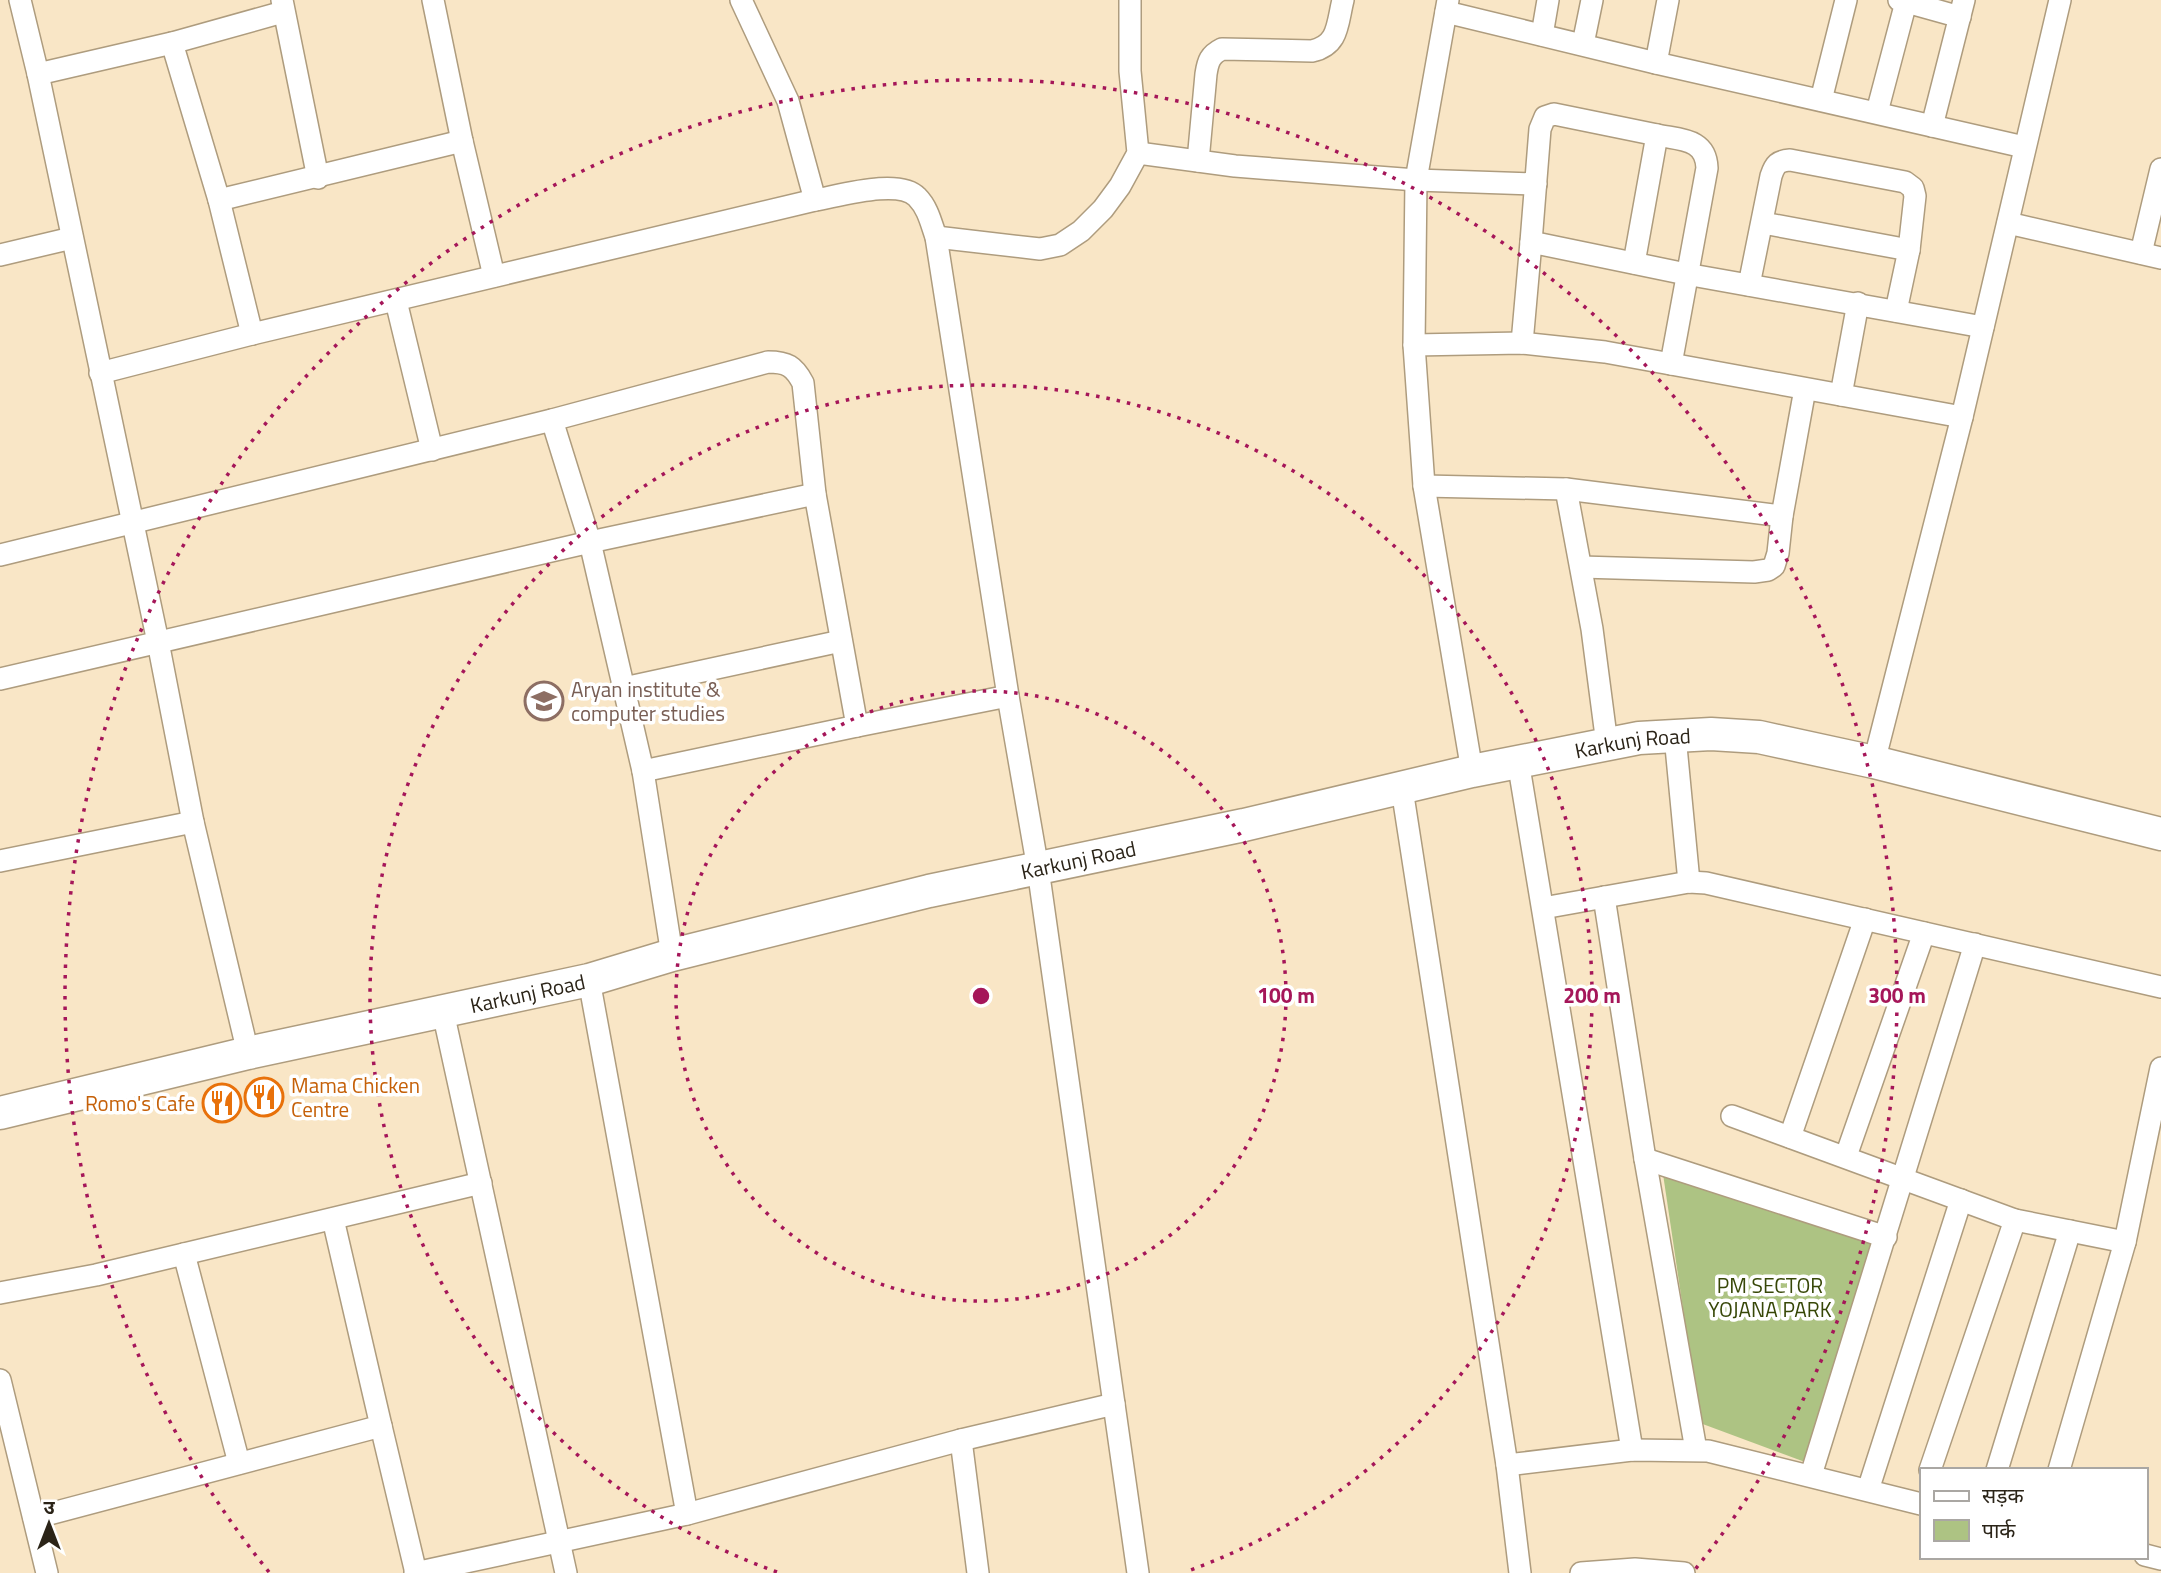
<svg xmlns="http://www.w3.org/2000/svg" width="2161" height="1573" font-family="'Titillium Web','Noto Sans Devanagari',sans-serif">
  <rect width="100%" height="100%" fill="#f9e6c6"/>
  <!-- green -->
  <polygon fill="#adc383" points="1663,1174 1885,1236 1805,1462 1700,1423"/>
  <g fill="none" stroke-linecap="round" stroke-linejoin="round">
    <defs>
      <g id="street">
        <polyline points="20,0 38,74 158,642 193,822 248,1053"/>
        <polyline points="282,0 318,178"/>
        <polyline points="433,0 462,141 494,276"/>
        <polyline points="741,0 788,101 815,200"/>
        <polyline points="1448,0 1416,180 1414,345 1424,486 1472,771"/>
        <polyline points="1899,0 1960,17"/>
        <polyline points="1446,12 1656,63 2024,147"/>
        <polyline points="1542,35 1548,0"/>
        <polyline points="172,43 219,200 252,334"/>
        <polyline points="1583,44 1592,0"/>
        <polyline points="1656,63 1668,0"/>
        <polyline points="38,74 172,43 283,12"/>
        <polyline points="1821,100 1846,0"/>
        <polyline points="1877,112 1906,2"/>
        <polyline points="1932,126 1964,0"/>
        <path d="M1657 135C1680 140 1706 138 1707 168L1671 364"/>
        <polyline points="1138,153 1235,166 1416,180 1536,184"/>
        <path d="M1198 161 1206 74C1208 61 1210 55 1222 49L1312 51C1339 45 1337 24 1343 0"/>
        <polyline points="219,200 462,141"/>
        <polyline points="1763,223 1909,250"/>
        <polyline points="2008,223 2161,258"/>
        <polyline points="936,237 1040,249 1060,245 1081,231 1103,209 1120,186 1138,153 1130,71 1130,0"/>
        <polyline points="1531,242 1540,129 1545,117 1554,114 1657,135 1634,263"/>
        <polyline points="2141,253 2161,169"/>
        <polyline points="0,255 72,238"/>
        <path d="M1749 285 1771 176C1775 164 1778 161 1790 160L1905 182 1913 188 1915 196 1909 250 1896 311"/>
        <polyline points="396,301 432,450"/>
        <polyline points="1522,343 1531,242 1686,274 1983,327"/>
        <polyline points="1414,345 1522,343 1605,352 1962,417"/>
        <path d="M100 373 252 334 815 200C839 196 899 178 917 197 928 208 931 223 936 237L1008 696 1038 869 1138 1573"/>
        <polyline points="1841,395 1858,303"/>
        <polyline points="552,420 590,542 815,494"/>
        <polyline points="1424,486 1566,489 1782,516"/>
        <polyline points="1566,489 1592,629 1607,744"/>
        <path d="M0 555 552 420 768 362C787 362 794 366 803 383L815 494 857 726 643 771"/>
        <polyline points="1581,567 1754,572 1768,570 1774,566 1778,553 1782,516 1805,389"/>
        <polyline points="0,679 590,542 643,771 672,955"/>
        <polyline points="624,688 841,641"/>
        <polyline points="857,726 1008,696"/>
        <polyline points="1675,736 1689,882"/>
        <polyline points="1518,761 1632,1450"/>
        <polyline points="1874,762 1962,417 2060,0"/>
        <polyline points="1402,789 1507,1465 1520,1573"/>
        <polyline points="0,861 193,822"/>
        <polyline points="1604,897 1645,1159 1696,1450"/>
        <polyline points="1543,908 1689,882 1706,883 2161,987"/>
        <polyline points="589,980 687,1514"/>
        <polyline points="443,1012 566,1573"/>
        <polyline points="1732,1116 2015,1220 2125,1242"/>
        <polyline points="1790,1137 1865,919"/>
        <polyline points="1846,1156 1924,933"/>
        <polyline points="1645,1159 1886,1237"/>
        <polyline points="184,1254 239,1463"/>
        <polyline points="0,1293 96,1275 481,1183"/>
        <polyline points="0,1380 47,1573"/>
        <polyline points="381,1426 416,1573"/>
        <polyline points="961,1440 978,1573"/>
        <polyline points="1507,1465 1632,1450 1708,1451 1921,1504"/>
        <polyline points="1930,1470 2015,1220"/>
        <polyline points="1997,1470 2070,1231"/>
        <polyline points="2059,1470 2125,1242 2161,1068"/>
        <polyline points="1811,1475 1975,944"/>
        <polyline points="1868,1490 1961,1200"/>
        <polyline points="34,1518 381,1426 333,1219"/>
        <polyline points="2145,1555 2161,1559"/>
        <polyline points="415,1573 687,1514 961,1440 1114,1404"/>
        <polyline points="1581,1573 1635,1569 1684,1573"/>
      </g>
      <g id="secondary">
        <path id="s1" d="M0 1113 248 1053 589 980 672 955 929 891 1244 825 1472 771 1639 738 1711 734 1759 737 1874 762 2161 834"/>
      </g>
    </defs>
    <!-- street casing -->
    <use href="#street" stroke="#ae9c7e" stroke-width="24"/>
    <!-- secondary casing -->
    <use href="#secondary" stroke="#ae9c7e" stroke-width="35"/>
    <!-- street -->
    <use href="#street" stroke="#fff" stroke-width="21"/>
    <!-- secondary -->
    <use href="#secondary" stroke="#fff" stroke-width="32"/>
  </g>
  <!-- distance rings -->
  <g fill="none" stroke="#a51659" stroke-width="3.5" stroke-dasharray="3.5 7">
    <circle cx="981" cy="996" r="305"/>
    <path d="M777 1572A611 611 0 1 1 1185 1572"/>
    <path d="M269 1572A916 916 0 1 1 1693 1572"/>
  </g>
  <!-- icons -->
  <defs>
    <symbol id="university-ring" viewBox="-11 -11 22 22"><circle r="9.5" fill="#fff" stroke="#8d6e63" stroke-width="1.5"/><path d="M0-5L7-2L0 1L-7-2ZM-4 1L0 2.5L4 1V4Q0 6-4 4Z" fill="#8d6e63"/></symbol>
    <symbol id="restaurant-ring" viewBox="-11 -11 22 22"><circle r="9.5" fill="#fff" stroke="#e8710a" stroke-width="1.5"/><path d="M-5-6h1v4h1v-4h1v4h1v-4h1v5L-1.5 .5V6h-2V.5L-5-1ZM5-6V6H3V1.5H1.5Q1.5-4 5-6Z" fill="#e8710a"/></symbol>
  </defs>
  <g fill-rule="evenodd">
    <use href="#university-ring" x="522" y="679" width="44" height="44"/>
    <use href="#restaurant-ring" x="242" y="1075" width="44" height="44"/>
    <use href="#restaurant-ring" x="200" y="1081" width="44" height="44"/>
  </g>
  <g text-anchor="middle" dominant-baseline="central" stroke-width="7" stroke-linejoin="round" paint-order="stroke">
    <!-- education labels -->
    <g font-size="21" fill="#785e54" stroke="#fff" text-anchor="start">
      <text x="571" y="689">Aryan institute &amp;<tspan x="571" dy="24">computer studies</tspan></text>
    </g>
    <!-- street labels -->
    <g font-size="21" fill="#2b2418" stroke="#fff">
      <text stroke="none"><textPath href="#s1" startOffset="1675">Karkunj Road</textPath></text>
      <text stroke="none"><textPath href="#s1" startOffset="1108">Karkunj Road</textPath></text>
      <text stroke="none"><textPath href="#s1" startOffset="541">Karkunj Road</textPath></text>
    </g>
    <!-- food labels -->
    <g font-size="21" fill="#c56008" stroke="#fff" text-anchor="start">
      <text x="291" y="1085">Mama Chicken<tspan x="291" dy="24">Centre</tspan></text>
      <text x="195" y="1103" text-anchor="end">Romo's Cafe</text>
    </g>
    <!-- park labels -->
    <g font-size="21" fill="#374707" stroke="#fff">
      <text x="1770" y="1285">PM SECTOR<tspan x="1770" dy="24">YOJANA PARK</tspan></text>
    </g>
  </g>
  <circle cx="981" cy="996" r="10" fill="#a51659" stroke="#fff" stroke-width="3.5"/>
  <g font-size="21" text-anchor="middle" font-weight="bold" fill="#a51659" stroke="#fff" stroke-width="7" stroke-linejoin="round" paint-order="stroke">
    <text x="1286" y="1003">100 m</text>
    <text x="1592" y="1003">200 m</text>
    <text x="1897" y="1003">300 m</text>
  </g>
  <!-- legend -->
  <rect x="1920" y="1468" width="228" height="91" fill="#ffffff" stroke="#aaa7a3" stroke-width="2"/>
  <rect x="1934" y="1491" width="35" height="10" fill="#ffffff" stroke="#aaa7a3" stroke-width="2"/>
  <text x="1982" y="1503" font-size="21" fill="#2b2418">सड़क</text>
  <rect x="1934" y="1520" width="35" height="21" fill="#adc383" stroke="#aaa7a3" stroke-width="2"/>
  <text x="1982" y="1538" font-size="21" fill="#2b2418">पार्क</text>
  <!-- north arrow -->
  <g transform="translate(49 1524)" stroke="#ffffff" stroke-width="5" paint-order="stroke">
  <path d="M0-5L12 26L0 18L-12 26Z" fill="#2b2418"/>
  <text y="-10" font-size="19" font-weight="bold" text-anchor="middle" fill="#2b2418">उ</text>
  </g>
</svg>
